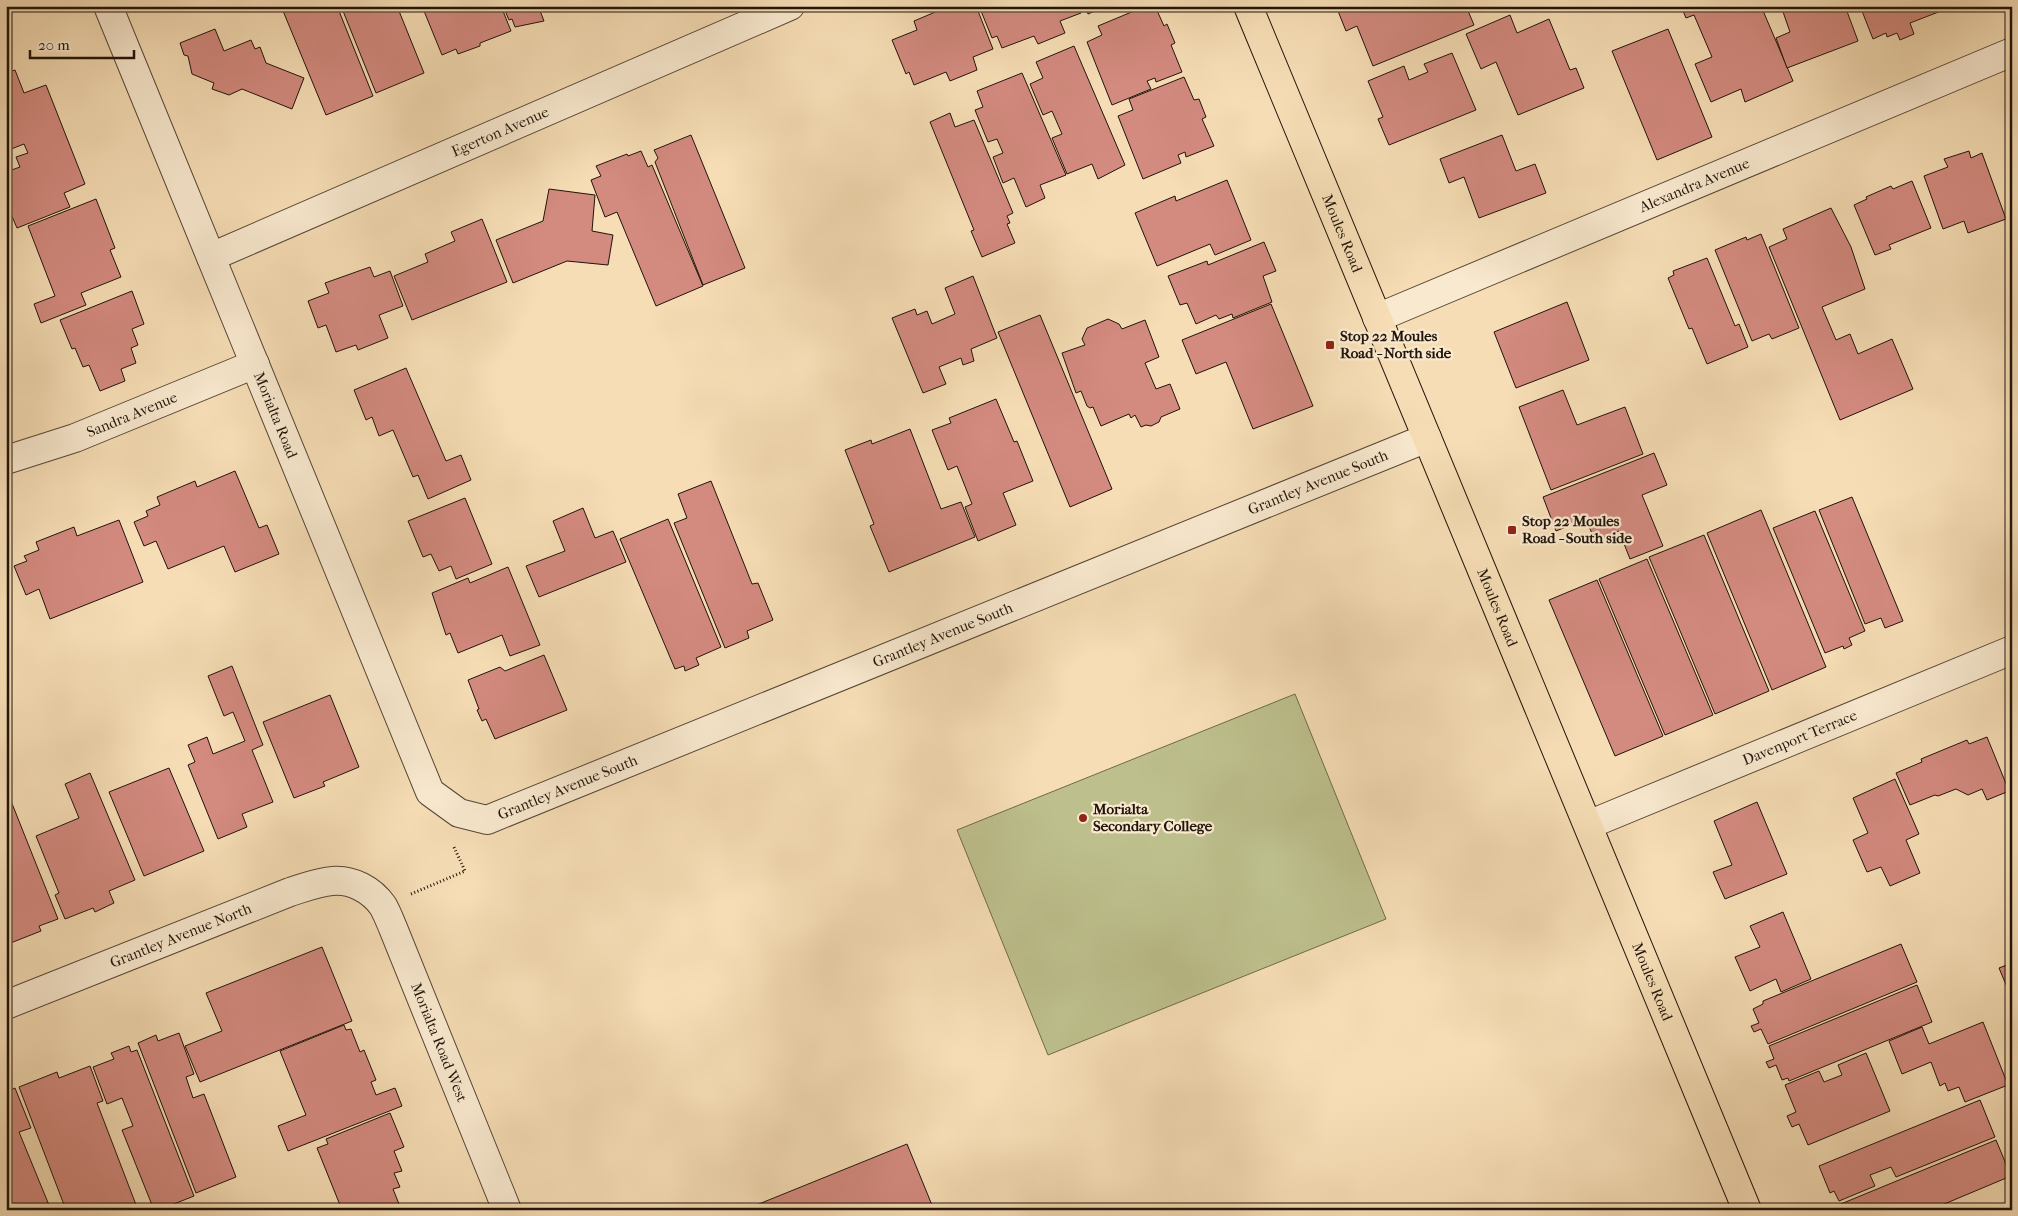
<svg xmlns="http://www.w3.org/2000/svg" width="2018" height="1216" font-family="'IM FELL French Canon',serif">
  <rect width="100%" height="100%" fill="#f6ddb5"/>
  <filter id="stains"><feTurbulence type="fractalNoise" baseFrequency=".004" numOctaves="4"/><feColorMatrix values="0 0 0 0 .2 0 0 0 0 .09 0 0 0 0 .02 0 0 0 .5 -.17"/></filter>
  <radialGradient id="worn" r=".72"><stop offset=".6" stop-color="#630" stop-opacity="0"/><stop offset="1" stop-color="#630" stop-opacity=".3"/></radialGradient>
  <!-- green -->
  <polygon fill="#bdc08d" stroke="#6e6a4c" points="1295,694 1386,919 1048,1055 957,830"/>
  <!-- building -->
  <g fill="#d38a7f" stroke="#20140a">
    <polygon points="281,6 337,6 373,96 326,115"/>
    <polygon points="341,6 397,6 424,73 376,93"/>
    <polygon points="436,6 501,6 511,31 480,43 480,46 458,54 456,49 442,55 424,11"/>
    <polygon points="503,6 545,6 539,8 544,21 515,27 512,19 509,20"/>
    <polygon points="939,6 976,6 993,49 973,57 977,70 950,81 946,72 914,85 909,72 906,74 892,40 917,30 914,21 940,10"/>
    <polygon points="979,6 1079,6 1081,13 1060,21 1065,33 1038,44 1034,36 1002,48 997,36 992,38"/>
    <polygon points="1085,6 1107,6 1088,14"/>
    <polygon points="1146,6 1155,6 1164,26 1167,24 1175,43 1171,45 1182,72 1156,82 1155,78 1147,81 1151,89 1112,105 1087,42 1102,35 1098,26"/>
    <polygon points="1336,6 1466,6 1474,25 1373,66 1357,26 1346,31"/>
    <polygon points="1681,6 1761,6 1793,81 1745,102 1741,89 1711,102 1695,64 1712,57 1694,15 1686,18"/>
    <polygon points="1781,6 1845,6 1858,41 1787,68 1776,38 1790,32"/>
    <polygon points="1860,6 1939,6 1941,11 1910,23 1914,34 1900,40 1897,33 1887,37 1886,33 1873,39"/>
    <polygon points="1510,15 1517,33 1549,19 1570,70 1576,68 1584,88 1518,115 1496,62 1481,69 1466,34"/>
    <polygon points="215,29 224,51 251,40 255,49 260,47 266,63 304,78 292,109 242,89 229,95 212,89 214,83 192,74 188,56 184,55 180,43"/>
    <polygon points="1668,29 1712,137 1657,160 1612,51"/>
    <polygon points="1074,46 1125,165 1098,179 1092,164 1067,174 1052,138 1062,134 1052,111 1043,115 1030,84 1043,78 1036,62"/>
    <polygon points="1452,53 1476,110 1389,145 1378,119 1383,117 1368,81 1404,66 1409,80 1428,72 1424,64"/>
    <polygon points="15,70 24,93 46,85 85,184 64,193 70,207 17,228 11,214 6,216 6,188 8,187 6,172 20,167 16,157 28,153 24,144 6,151 6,73"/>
    <polygon points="1022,73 1066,175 1040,185 1045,198 1026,207 1014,178 1003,183 993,157 1003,153 997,139 988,142 975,110 983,107 977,91"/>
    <polygon points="1184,77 1194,100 1199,99 1206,117 1202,119 1214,146 1186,157 1185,152 1178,155 1181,163 1143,179 1118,116 1133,110 1129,99"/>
    <polygon points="950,113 955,127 974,120 1013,213 1007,216 1010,223 1007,224 1015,243 982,257 971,231 974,230 930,122"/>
    <polygon points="691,135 745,268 703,285 655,162 658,158 654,150"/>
    <polygon points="1502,135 1516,171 1535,164 1546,193 1479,218 1464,177 1449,183 1440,159"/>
    <polygon points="641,151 648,167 652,165 703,286 656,306 617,212 605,217 591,180 601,176 596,166 627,154 628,156"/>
    <polygon points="1969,151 1971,158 1982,153 2006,219 1968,233 1964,221 1943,229 1924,176 1948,167 1944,159"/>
    <polygon points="1227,180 1251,240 1215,255 1210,244 1157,266 1135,213 1175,196 1176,201"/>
    <polygon points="1912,181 1931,228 1889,245 1891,249 1875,255 1854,205 1867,199 1866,197 1891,186 1893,189"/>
    <polygon points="549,189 595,195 592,231 613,235 608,265 567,261 513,283 496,240 543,221"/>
    <polygon points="96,199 115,248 110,250 121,277 81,293 86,305 41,323 34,304 55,296 28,226"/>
    <polygon points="1831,208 1851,247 1865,289 1822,307 1836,340 1850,334 1858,354 1892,339 1913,389 1840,420 1769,247 1787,239 1783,229"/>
    <polygon points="482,219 507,282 412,320 394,276 428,262 425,254 455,241 451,232"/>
    <polygon points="1761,234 1799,328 1772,339 1769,334 1752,341 1715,250 1746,237 1747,240"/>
    <polygon points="1264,242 1276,271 1263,276 1272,302 1233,318 1232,314 1219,319 1216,315 1196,324 1187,303 1180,305 1168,276 1207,261 1208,265"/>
    <polygon points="1707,258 1735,326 1739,324 1748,347 1707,364 1692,328 1689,329 1668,278 1674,275 1673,271"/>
    <polygon points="370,267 374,277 390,271 403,306 379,315 388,338 358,350 356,345 336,352 326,325 318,328 308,301 329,293 325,283"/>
    <polygon points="973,276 997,338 971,349 974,361 963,365 961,358 939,367 946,384 923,393 892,318 915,309 917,315 927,311 932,324 955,314 945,288"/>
    <polygon points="132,291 144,324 132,329 138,345 131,348 136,363 121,369 125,381 100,391 89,365 83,367 75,348 72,349 60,320"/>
    <polygon points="1567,302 1589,360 1516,388 1494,332"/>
    <polygon points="1271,304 1313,406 1253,429 1226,362 1196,374 1182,340"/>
    <polygon points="1040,315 1112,489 1070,507 998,332"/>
    <polygon points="1108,319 1119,324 1122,329 1145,320 1159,357 1145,363 1156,389 1170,384 1180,409 1161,417 1159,422 1151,426 1146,425 1141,427 1135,415 1131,418 1129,414 1101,426 1093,407 1090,408 1087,406 1081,391 1076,393 1062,353 1085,345 1082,339 1087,328"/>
    <polygon points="406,368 446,461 461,455 471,480 428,499 418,475 413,477 393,430 379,436 372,417 366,420 354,390"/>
    <polygon points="1563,390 1577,425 1625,407 1643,454 1551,490 1519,407"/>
    <polygon points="996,399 1014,442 1017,441 1033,481 1003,493 1016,525 978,541 965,507 972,504 957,466 948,470 932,430 951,423 949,418"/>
    <polygon points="910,429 941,509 961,502 975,537 889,572 870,526 874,524 845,450 871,440 872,444"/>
    <polygon points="1654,453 1667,485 1642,495 1663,546 1630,559 1619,531 1595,541 1586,519 1556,531 1543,497"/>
    <polygon points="235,471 259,528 267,525 279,554 235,572 224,546 168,569 156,541 144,546 134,522 148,516 146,511 160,505 157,497 195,481 197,487"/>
    <polygon points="711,481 752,584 758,583 773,620 747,631 749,638 725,648 674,523 687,518 678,494"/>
    <polygon points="1852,497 1903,621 1885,628 1881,618 1865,624 1819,510"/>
    <polygon points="465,498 492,564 456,579 451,566 439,571 431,554 423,557 408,521"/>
    <polygon points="583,508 595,538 613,531 626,562 539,597 526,566 565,551 553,521"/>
    <polygon points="1761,510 1826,667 1772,690 1707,533"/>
    <polygon points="1815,511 1865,631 1849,638 1852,645 1844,649 1843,646 1825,653 1773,528"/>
    <polygon points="668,519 721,647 696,658 699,665 685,671 684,666 675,669 620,539"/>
    <polygon points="119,520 143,582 50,619 39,589 26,595 14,566 27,561 24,556 39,550 36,542 74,527 77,536"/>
    <polygon points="1704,535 1769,691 1715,714 1649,557"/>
    <polygon points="1647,559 1713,715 1665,735 1599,579"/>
    <polygon points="508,567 540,645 510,656 502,635 458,653 450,633 446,635 432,593 468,578 470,583"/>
    <polygon points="1597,580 1663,736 1615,756 1549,600"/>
    <polygon points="544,655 567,710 495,739 486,719 482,721 477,710 479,709 468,680 500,667 505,671"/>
    <polygon points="232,666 263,745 252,750 273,802 242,814 247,827 218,839 188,765 195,762 188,745 207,737 213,754 245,741 233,712 224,716 208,676"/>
    <polygon points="330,695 359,767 323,782 325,786 294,798 263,722"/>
    <polygon points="1987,737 2009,791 1987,800 1982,789 1968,795 1956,789 1938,796 1935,795 1910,805 1896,773 1922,762 1921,759 1967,740 1969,744"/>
    <polygon points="169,768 204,851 144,876 109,792"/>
    <polygon points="90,773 135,880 109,891 114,903 95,912 93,908 65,919 55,895 59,893 36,836 79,818 65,784"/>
    <polygon points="1895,779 1919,834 1906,840 1920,873 1890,886 1881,867 1867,872 1853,840 1868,833 1853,798"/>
    <polygon points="7,791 58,919 39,926 41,931 8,944 6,938"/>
    <polygon points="1757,802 1787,874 1725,899 1713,872 1732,865 1714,821"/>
    <polygon points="1783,912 1811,979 1781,992 1776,979 1750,991 1735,957 1760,947 1750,926"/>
    <polygon points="1901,944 1917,982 1768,1044 1761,1029 1754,1032 1751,1026 1759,1023 1753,1009 1763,1004 1763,1001"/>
    <polygon points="322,947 352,1021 200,1082 185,1046 222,1031 206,993"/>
    <polygon points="2012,963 2012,999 1999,968"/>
    <polygon points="1917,985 1932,1022 1789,1081 1788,1078 1782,1080 1776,1065 1769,1068 1766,1062 1774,1059 1769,1046"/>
    <polygon points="1983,1022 2008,1085 1965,1102 1959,1087 1948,1091 1945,1083 1940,1086 1931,1062 1902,1074 1889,1041 1922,1027 1929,1044"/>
    <polygon points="344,1025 346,1030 351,1029 360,1052 364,1050 376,1080 371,1082 376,1095 395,1088 402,1106 288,1151 278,1126 306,1115 280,1051"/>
    <polygon points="179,1033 194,1074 186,1077 193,1098 204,1094 236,1177 196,1193 138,1043 156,1035 158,1041"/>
    <polygon points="129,1046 131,1052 137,1050 194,1196 159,1210 154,1210 122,1130 133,1126 122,1098 107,1104 93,1067 114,1059 111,1053"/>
    <polygon points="1866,1053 1890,1111 1808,1145 1799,1124 1792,1127 1787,1116 1796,1112 1785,1085 1819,1071 1824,1082 1842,1075 1838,1065"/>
    <polygon points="90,1066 103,1101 97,1103 138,1210 66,1210 19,1087 57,1072 59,1078"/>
    <polygon points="15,1088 31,1128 19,1132 51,1210 6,1210 6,1092"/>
    <polygon points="1980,1100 1995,1137 1896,1177 1891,1167 1870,1175 1875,1186 1839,1201 1834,1191 1830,1193 1819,1166"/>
    <polygon points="390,1113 404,1147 394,1151 402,1171 394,1173 400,1187 393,1189 399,1204 383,1210 342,1210 317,1148 328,1144 326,1139"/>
    <polygon points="1996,1140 2011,1176 1930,1210 1910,1210 1909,1207 1901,1210 1837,1210 1836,1206"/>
    <polygon points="907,1144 934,1210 744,1210"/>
  </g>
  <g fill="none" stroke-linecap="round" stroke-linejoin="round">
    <defs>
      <g id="minor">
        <path id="s1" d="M108 6 430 792 459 813 487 820 1427 438"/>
        <path id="s2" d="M211 257 790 6"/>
        <path id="s3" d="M1377 318 2012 52"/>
        <path id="s4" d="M6 460 75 438 255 364"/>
        <path id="s5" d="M1588 825 2012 650"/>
        <path id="s6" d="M6 1005 290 892C303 888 318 882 332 881 352 879 372 890 383 906 387 913 390 921 393 928L507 1210"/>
      </g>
      <g id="major">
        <path id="s7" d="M1248 6 1747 1210"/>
      </g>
    </defs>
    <!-- minor casing -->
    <use href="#minor" stroke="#564635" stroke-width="30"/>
    <!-- major casing -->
    <use href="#major" stroke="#20140a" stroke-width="30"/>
    <!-- path -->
    <polyline stroke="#20140a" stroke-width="3" stroke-dasharray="1 2.5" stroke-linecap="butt" points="411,894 465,871 453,845"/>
    <!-- minor -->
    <use href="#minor" stroke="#f9e9cf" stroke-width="28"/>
    <!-- major -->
    <use href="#major" stroke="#f6ddb5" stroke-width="28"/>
  </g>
  <!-- markers -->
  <g fill="#8f2418" stroke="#f9e9cf" stroke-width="2">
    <rect x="1325" y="340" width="10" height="10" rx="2.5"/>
    <rect x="1507" y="525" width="10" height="10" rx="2.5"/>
    <circle cx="1083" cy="818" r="5"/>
  </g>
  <g text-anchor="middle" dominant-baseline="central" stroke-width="4.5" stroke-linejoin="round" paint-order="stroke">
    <!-- street labels -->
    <g font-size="15" fill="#20140a" stroke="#f9e9cf">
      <text stroke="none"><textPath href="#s2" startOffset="315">Egerton Avenue</textPath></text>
      <text stroke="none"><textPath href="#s3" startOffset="344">Alexandra Avenue</textPath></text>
      <text stroke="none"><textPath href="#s7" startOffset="246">Moules Road</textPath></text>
      <text stroke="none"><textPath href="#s4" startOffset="134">Sandra Avenue</textPath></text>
      <text stroke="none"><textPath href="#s1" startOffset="442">Morialta Road</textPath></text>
      <text stroke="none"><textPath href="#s1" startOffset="1811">Grantley Avenue South</textPath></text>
      <text stroke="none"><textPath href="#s7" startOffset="651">Moules Road</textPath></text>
      <text stroke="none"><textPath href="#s1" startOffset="1406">Grantley Avenue South</textPath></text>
      <text stroke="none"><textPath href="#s5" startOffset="229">Davenport Terrace</textPath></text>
      <text stroke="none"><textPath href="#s1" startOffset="1001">Grantley Avenue South</textPath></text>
      <text stroke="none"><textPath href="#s6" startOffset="188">Grantley Avenue North</textPath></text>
      <text stroke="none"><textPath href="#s7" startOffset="1056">Moules Road</textPath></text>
      <text stroke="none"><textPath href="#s6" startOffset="556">Morialta Road West</textPath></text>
    </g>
    <!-- poi labels -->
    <g font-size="15" font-weight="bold" fill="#20140a" stroke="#f9e9cf" text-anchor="start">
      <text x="1340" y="336">Stop 22 Moules<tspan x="1340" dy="17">Road - North side</tspan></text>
      <text x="1522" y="521">Stop 22 Moules<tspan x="1522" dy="17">Road - South side</tspan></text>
      <text x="1093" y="809">Morialta<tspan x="1093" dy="17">Secondary College</tspan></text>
    </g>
  </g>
  <!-- margin -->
  <rect width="2018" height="1216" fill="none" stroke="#f6ddb5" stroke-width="25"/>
  <rect x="8" y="8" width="2003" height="1201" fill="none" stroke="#20140a" stroke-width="2.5"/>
  <rect x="12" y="12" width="1993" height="1191" fill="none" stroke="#20140a"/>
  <!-- scale -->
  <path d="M30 50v8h104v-8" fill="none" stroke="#20140a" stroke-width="2.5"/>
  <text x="38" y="50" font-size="15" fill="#20140a" stroke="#f9e9cf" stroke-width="4" paint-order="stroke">20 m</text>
  <rect width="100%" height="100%" filter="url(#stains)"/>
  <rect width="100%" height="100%" fill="url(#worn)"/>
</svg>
